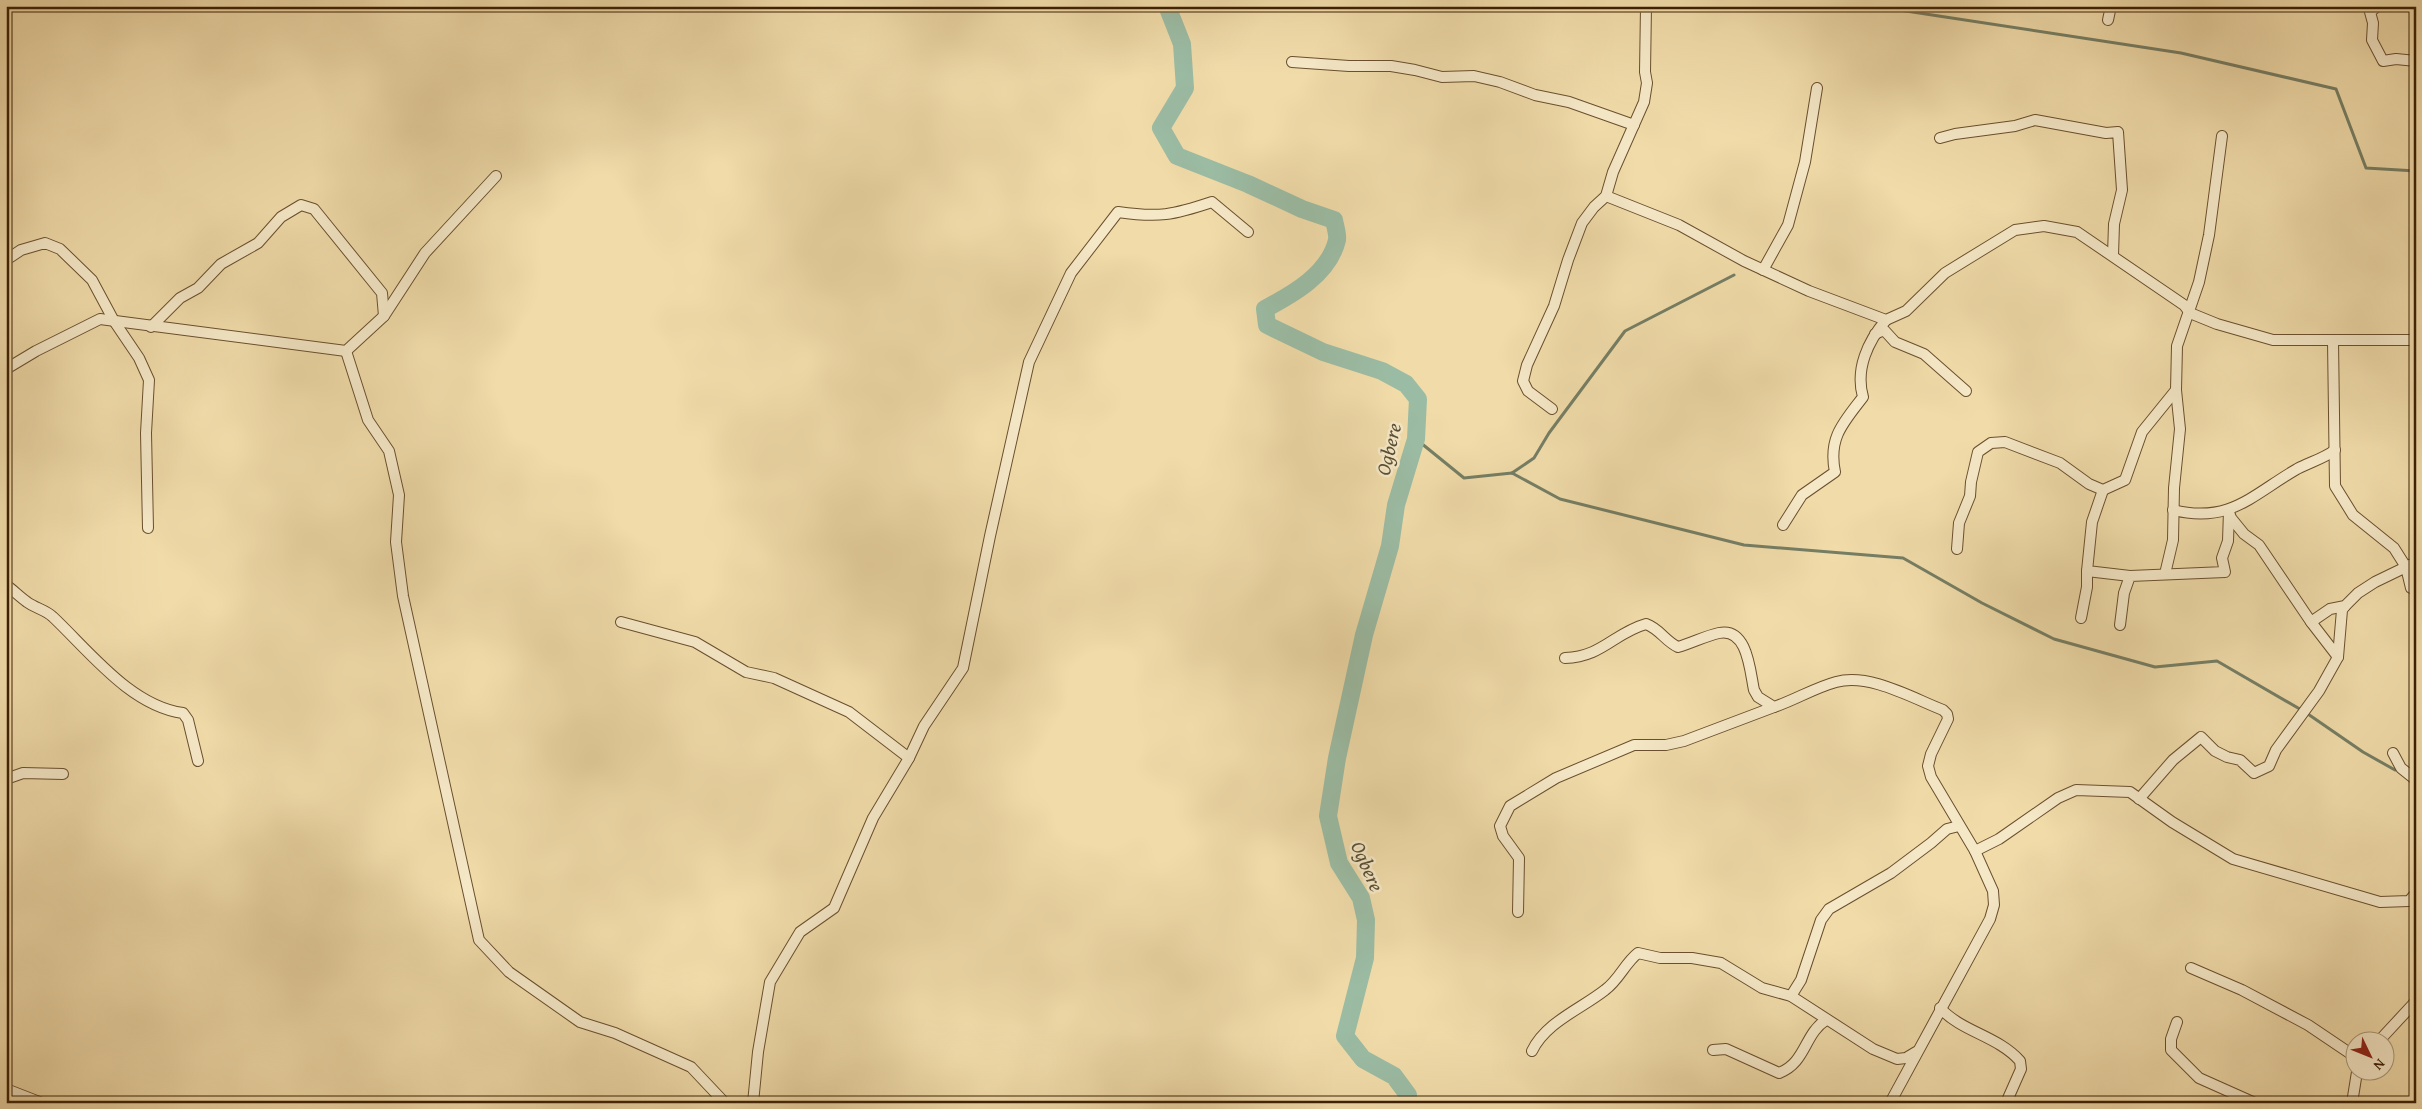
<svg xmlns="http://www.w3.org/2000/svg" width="2422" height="1109" font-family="'Gentium Book Plus',serif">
  <rect width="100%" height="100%" fill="#f0dba9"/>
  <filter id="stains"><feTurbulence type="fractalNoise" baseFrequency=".004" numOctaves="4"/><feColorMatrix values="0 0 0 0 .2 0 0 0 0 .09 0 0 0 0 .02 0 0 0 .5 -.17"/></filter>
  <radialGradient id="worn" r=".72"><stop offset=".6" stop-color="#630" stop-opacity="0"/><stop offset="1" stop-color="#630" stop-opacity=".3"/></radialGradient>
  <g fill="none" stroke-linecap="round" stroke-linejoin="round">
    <!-- stream -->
    <g stroke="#757e64" stroke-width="3">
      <polyline points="1873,6 2181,53 2336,89 2366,168 2416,171"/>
      <polyline points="1416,439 1464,478 1512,473 1560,499 1744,545 1903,558 1982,603 2054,639 2155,667 2217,661 2305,712 2363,752 2395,770"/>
      <polyline points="1512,473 1534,458 1549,433 1625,331 1734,275"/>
    </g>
    <!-- river -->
    <path stroke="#9bbca4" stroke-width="18" d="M1172 6 1169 11 1182 44 1185 88 1161 128 1177 156 1248 184 1302 209 1334 220C1335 226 1338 234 1337 240 1329 274 1293 294 1265 309L1267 325 1323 352 1382 371 1406 384 1418 399 1416 439 1396 505 1390 546 1364 635 1337 758 1328 816 1339 863 1361 898 1366 920 1365 958 1345 1036 1363 1059 1394 1076 1408 1095 1406 1103"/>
    <defs>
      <g id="street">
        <polyline points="2378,6 2370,12 2373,23 2372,40 2383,61 2396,59 2416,61"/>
        <polyline points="2108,20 2111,6"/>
        <polyline points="1292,62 1349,66 1391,66 1415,70 1442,77 1474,76 1500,82 1535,95 1569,102 1634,125"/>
        <polyline points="1940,138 1955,134 2015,126 2035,120 2106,133 2118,132 2122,190 2114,224 2113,255"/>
        <polyline points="1606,196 1679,225 1744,261 1809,291 1886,320 1906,311 1945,273 1984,249 2015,230 2044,226 2077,232 2184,305 2190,313 2217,324 2273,340 2416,340"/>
        <polyline points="6,260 21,250 45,243 60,249 92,280 114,321 139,358 149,380 146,433 148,528"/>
        <polyline points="1763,270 1788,225 1805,162 1817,88"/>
        <polyline points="151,327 180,298 198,288 221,264 258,243 281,217 301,205 314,209 382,293 384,316"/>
        <polyline points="1875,334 1884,330 1895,342 1924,354 1966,391"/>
        <polyline points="2333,341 2335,486 2353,515 2394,548 2406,567 2416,562"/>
        <polyline points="346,351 368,420 389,451 399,495 396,542 403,596 479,940 509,972 580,1022 615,1033 691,1067 725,1103"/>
        <polyline points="6,369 36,351 100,319 346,351 384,316 425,253 496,176"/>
        <polyline points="1552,409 1528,391 1523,381 1527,365 1554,306 1568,260 1582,223 1594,207 1606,196 1613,172 1644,102 1647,83 1645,72 1646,6"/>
        <polyline points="2103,490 2092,522 2087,571 2130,576"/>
        <path d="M2173 510C2230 524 2252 495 2297 469 2310 462 2323 459 2335 450"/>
        <polyline points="2229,512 2231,518 2244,534 2259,545 2311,622"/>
        <path d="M1783 525 1802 495 1835 472C1828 438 1843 423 1863 397 1855 369 1868 341 1886 320"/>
        <polyline points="1957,549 1959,523 1970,496 1971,482 1978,452 1991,443 2005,442 2060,463 2089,484 2103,490 2125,480 2142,432 2176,390"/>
        <polyline points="2165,574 2173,540 2174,488 2180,429 2176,390 2177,346 2199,282 2209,235 2222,136"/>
        <path d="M6 585C13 590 20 597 27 602 35 608 46 610 53 617 90 652 131 706 183 713L188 720 198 761"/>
        <polyline points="2081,618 2087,587 2087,571"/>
        <polyline points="621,622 695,642 746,672 774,678 849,712 909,758"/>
        <polyline points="2120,625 2124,593 2130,576 2225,572 2222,558 2228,541 2229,511"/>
        <polyline points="2338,657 2342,610 2345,606"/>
        <path d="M1565 658C1602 657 1614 633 1646 624 1660 629 1665 641 1678 647 1692 643 1705 636 1719 633 1748 627 1750 672 1754 690L1758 697 1774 707C1795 700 1814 688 1836 682 1870 673 1912 698 1943 710L1947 714 1948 719 1931 754 1928 766 1931 777 1975 851 1993 891 1994 905 1990 919 1890 1103"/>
        <polyline points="2393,753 2401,768 2416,780"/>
        <polyline points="6,779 23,773 63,774"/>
        <polyline points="2139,799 2173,760 2201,737 2215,751 2227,757 2240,760 2254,773 2269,766 2276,750 2319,691 2338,657 2311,622 2330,609 2345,606 2358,593 2375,582 2406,567 2411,588"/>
        <polyline points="1975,851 1999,839 2058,798 2076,790 2130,792 2172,822 2233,859 2380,902 2409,901 2416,893"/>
        <polyline points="1518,912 1519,858 1503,836 1500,826 1510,806 1556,778 1634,745 1666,745 1684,741 1774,707"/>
        <polyline points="2191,968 2242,990 2308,1025 2354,1056"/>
        <polyline points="1791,996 1801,980 1821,920 1829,909 1891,873 1931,843 1947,829 1959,826"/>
        <path d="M1940 1008C1962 1032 1998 1036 2020 1061L2021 1069 2006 1103"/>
        <polyline points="2177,1022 2171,1039 2171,1050 2199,1078 2255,1103"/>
        <polyline points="2378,1042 2416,1001"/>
        <path d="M1713 1050 1726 1049 1779 1073C1806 1063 1804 1034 1826 1020"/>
        <path d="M1532 1051C1546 1022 1581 1009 1605 990 1619 980 1625 963 1638 953L1660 958H1692L1721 963 1762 988 1791 996 1873 1049 1897 1059 1906 1058 1916 1052"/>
        <polyline points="6,1089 42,1103"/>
        <path d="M753 1103 758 1052 770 982 800 932 834 908 873 818 909 758 924 726 963 668 990 536 1029 362 1071 273 1118 212C1159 218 1173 215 1212 202L1248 232"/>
        <polyline points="2352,1103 2357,1072"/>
      </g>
    </defs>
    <!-- street casing -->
    <use href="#street" stroke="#6a4f2e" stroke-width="12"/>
    <!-- street -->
    <use href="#street" stroke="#f5e8c7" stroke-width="10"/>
  </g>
  <g text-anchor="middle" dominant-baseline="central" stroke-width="5" stroke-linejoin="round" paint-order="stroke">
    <!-- water labels -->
    <g font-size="20" font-style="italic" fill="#594f35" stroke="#f5e8c7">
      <text transform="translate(1388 449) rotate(-77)">Ogbere</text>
      <text transform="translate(1368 866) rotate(66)">Ogbere</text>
    </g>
  </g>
  <!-- margin -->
  <rect width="2422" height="1109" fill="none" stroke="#f0dba9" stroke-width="25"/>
  <rect x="8" y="8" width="2407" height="1094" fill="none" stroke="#3d2005" stroke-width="2.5"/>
  <rect x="12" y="12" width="2397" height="1084" fill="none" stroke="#3d2005"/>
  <!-- north arrow -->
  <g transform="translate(2370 1056) rotate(133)"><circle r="24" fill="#f5e8c7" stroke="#ab9879"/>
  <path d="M0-4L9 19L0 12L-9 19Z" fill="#8f2418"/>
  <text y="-8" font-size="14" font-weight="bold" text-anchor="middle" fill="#3d2005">N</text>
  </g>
  <rect width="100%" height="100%" filter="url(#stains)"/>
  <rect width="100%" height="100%" fill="url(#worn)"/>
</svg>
